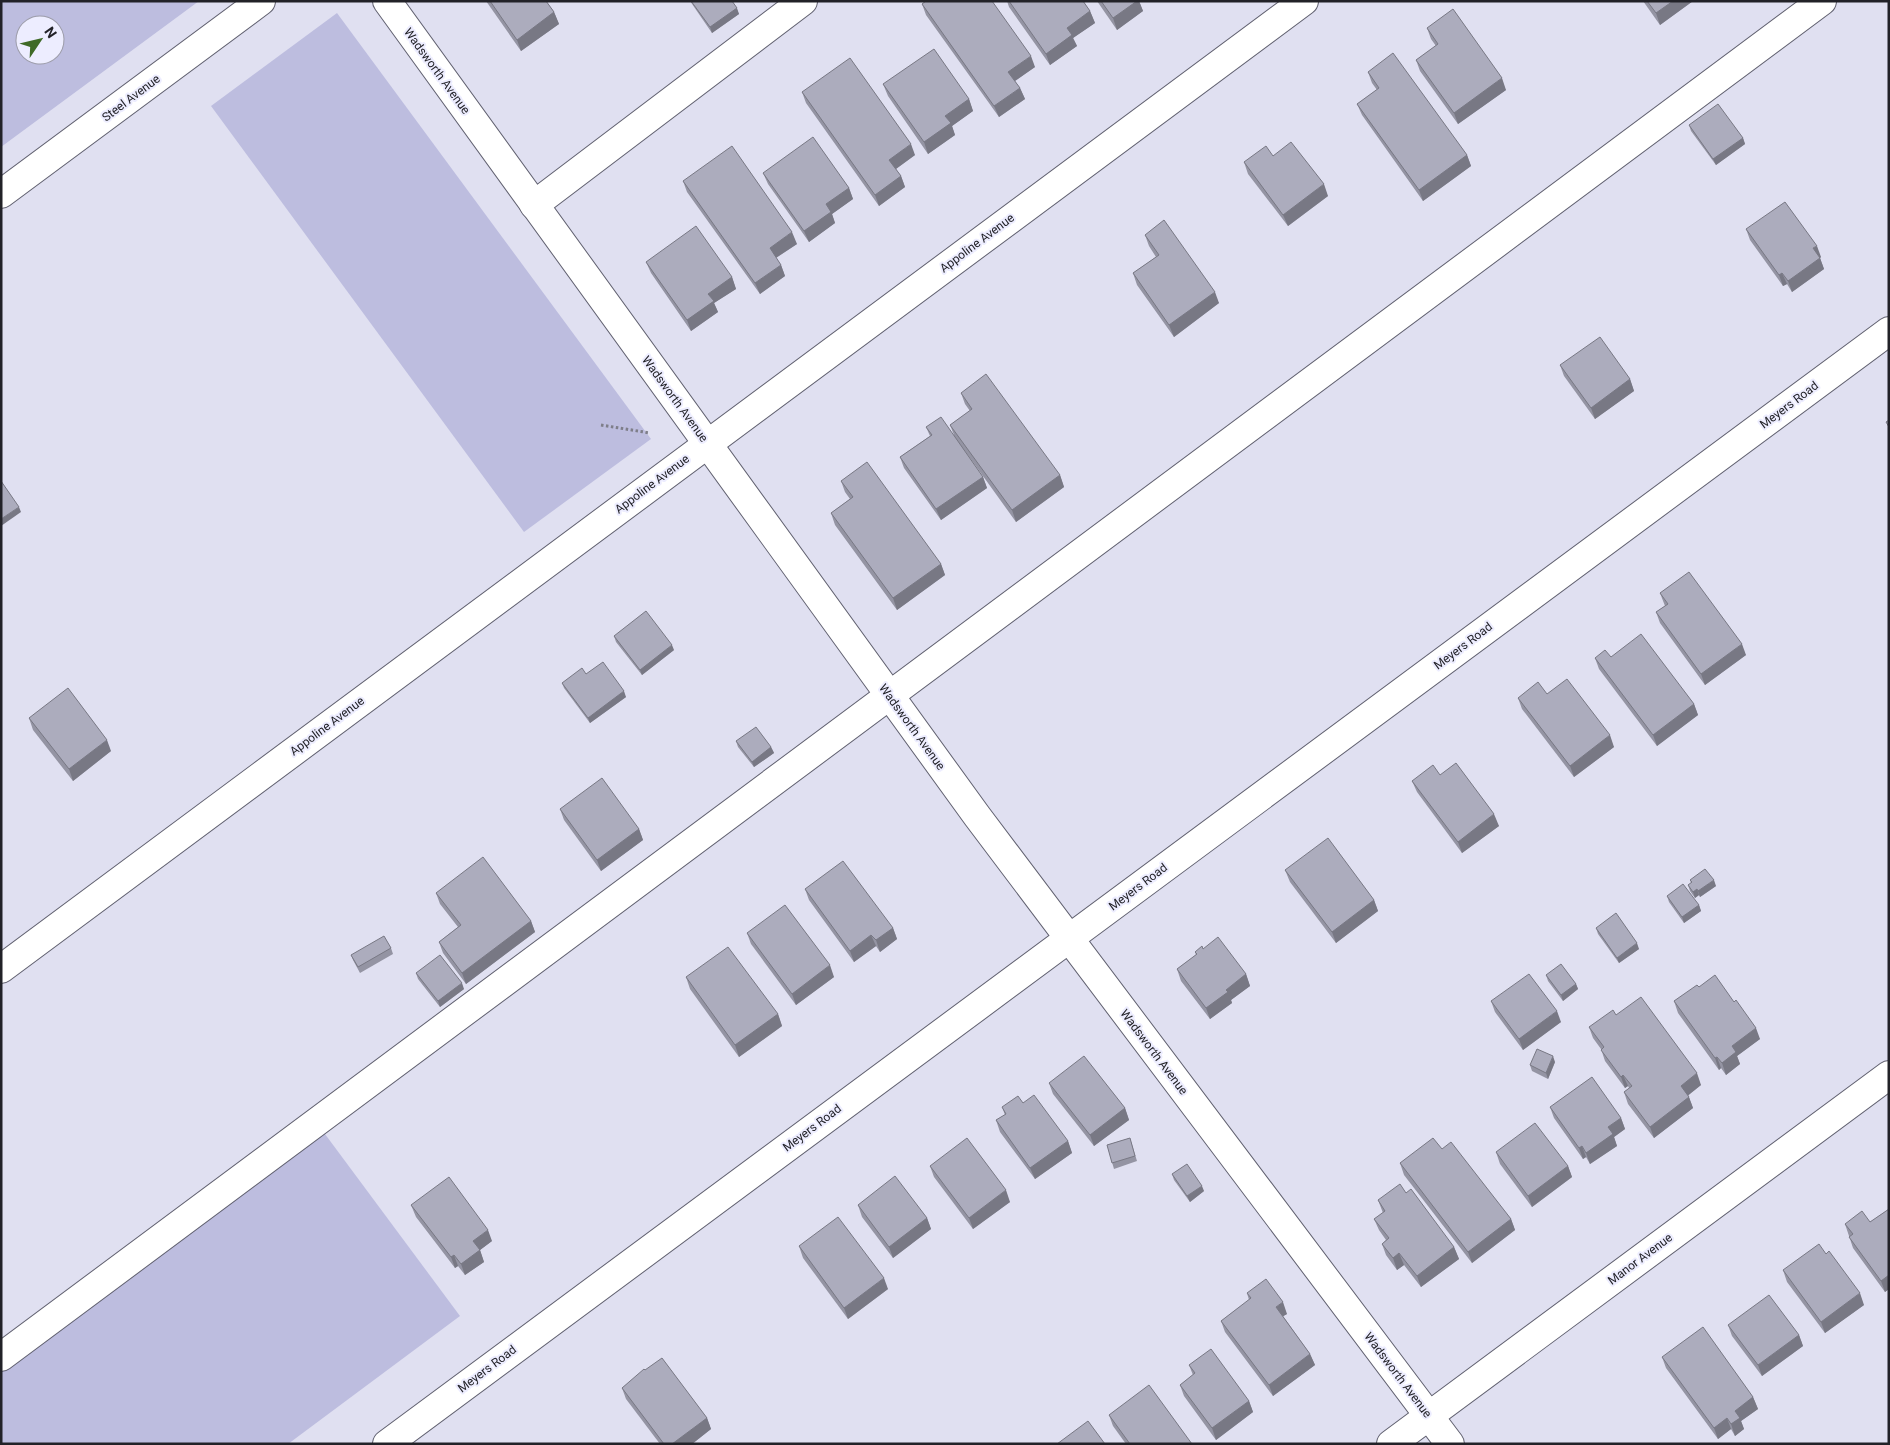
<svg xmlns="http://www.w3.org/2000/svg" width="1890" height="1445" font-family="Roboto,sans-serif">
  <rect width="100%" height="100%" fill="#e0e0f1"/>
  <!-- green -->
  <g fill="#bdbddf" fill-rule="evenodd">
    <path d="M1 1H199L1 147ZM25 25H55V55H25Z"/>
    <polygon points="337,13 651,439 524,532 211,106"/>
    <polygon points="322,1130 460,1316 288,1444 1,1444 1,1369"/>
  </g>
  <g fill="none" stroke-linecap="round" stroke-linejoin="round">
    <defs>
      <g id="minor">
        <polyline points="387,1 977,816 1450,1444"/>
        <polyline points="1,194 261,1"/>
        <polyline points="534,205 803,1"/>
        <polyline points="1,969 1304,1"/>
        <polyline points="1,1357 1822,1"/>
        <polyline points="387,1444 1889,331"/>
        <polyline points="1391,1444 1889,1075"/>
      </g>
    </defs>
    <!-- minor casing -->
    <use href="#minor" stroke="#616170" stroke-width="30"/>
    <!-- path -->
    <polyline stroke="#7e7e89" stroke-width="3" stroke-dasharray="2.5 2.5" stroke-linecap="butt" points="601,425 650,433"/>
    <!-- minor -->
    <use href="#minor" stroke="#fff" stroke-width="28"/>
  </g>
  <!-- wall -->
  <g fill="#9494a3">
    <polygon points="486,1 546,1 554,12 559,24 521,51"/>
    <polygon points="690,1 732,1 739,14 712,33"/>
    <polygon points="1007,1 1083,1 1090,11 1095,23 1073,38 1077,46 1050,65 1009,7"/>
    <polygon points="1097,1 1139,1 1143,11 1117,30"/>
    <polygon points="1643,1 1693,1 1660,25"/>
    <polygon points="922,4 1035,67 1015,81 1020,88 1025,99 999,117 926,15"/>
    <polygon points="1427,28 1506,90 1458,124 1420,71 1416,60 1436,46 1431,39"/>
    <polygon points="1368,72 1467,155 1471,166 1423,201 1362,115 1357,104 1377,90 1372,83"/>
    <polygon points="883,84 969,99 973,111 952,126 955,135 928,154 888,96"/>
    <polygon points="802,92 915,155 896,169 901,176 905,187 879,206 806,103"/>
    <polygon points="1689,125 1743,138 1745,144 1716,165 1691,131"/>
    <polygon points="1244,162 1328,196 1288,226 1248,174"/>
    <polygon points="763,173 849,188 853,199 832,214 835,223 809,242 768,184"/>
    <polygon points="683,181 797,244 776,258 781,265 785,276 760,294 687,192"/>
    <polygon points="1746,229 1821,257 1820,258 1824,269 1792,292 1787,284 1783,286 1750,240"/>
    <polygon points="1145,235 1219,303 1174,337 1137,285 1133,273 1156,257 1149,246"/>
    <polygon points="646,262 732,277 736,289 714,303 718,312 691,331 651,273"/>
    <polygon points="1560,365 1630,379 1634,391 1595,419 1564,376"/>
    <polygon points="961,393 1060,475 1064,487 1016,522 960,444 983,477 987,488 941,520 904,468 900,457 930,436 926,427 954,435 950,425 970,411 965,404"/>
    <polygon points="841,481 941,564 945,575 897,610 835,525 831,513 850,499 845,492"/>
    <polygon points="1660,593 1746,655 1705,685 1660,623 1656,612 1665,606"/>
    <polygon points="614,636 674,650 642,675 616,642"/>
    <polygon points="1611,657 1694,704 1698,715 1657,746 1599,669 1595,658"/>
    <polygon points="586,674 626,697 590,723 564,688 562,683"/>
    <polygon points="1547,694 1614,747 1574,777 1522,709 1518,698"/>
    <polygon points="29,718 111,751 73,781 33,730"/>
    <polygon points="736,741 771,747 774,753 754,767 738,747"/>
    <polygon points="1440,775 1499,826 1462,853 1417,792 1412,781"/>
    <polygon points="560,809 639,829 643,840 601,871 564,820"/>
    <polygon points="1285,870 1374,900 1378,911 1336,943 1290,882"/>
    <polygon points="1690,880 1716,886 1700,897 1699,895 1695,898 1690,891 1688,885 1691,883"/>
    <polygon points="805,889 893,928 897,939 880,952 876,946 854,962 809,900"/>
    <polygon points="436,893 531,921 535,932 466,984 443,953 439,942 458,927 440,904"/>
    <polygon points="1667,896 1699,905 1701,911 1684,923 1669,902"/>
    <polygon points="1596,928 1639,949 1619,963 1598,934"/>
    <polygon points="747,933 834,977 796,1005 751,944"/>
    <polygon points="391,948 393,954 360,973 353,960 351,955"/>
    <polygon points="1203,949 1246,974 1250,986 1231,1000 1232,1003 1210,1019 1181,981 1177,969 1196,955 1195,952"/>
    <polygon points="416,973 464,989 440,1007 418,979"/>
    <polygon points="1546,975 1576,984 1578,989 1563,1001 1548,981"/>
    <polygon points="686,977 778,1014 782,1026 739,1057 690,989"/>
    <polygon points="1699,987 1760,1039 1737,1056 1740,1064 1726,1075 1721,1068 1719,1070 1678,1013 1674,1001"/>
    <polygon points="1491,1001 1561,1022 1523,1050 1495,1012"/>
    <polygon points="1616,1015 1701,1085 1688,1095 1693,1108 1654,1138 1628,1104 1624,1092 1629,1088 1628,1086 1625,1088 1605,1061 1601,1049 1593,1038 1589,1027"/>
    <polygon points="1555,1062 1548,1079 1532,1071 1530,1065"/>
    <polygon points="1049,1083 1125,1108 1129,1120 1094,1146 1053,1094"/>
    <polygon points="1023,1103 1068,1141 1072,1153 1035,1179 1000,1132 996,1120 1005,1115 1002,1107"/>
    <polygon points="1550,1107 1621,1118 1625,1129 1614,1137 1617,1146 1590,1164 1586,1157 1583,1159 1554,1118"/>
    <polygon points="1130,1138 1137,1161 1114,1169 1107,1145"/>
    <polygon points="1442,1149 1511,1219 1515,1230 1472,1263 1404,1175 1400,1163"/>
    <polygon points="1496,1152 1568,1166 1572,1177 1532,1207 1500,1164"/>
    <polygon points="930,1166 1010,1202 973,1229 934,1177"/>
    <polygon points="1172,1174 1204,1191 1190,1202 1174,1180"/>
    <polygon points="1406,1193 1454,1247 1459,1259 1421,1287 1404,1265 1397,1270 1386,1255 1382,1244 1386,1240 1379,1230 1374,1219 1383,1213 1378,1200"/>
    <polygon points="411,1205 492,1241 480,1250 484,1262 465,1275 458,1266 455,1268 416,1217"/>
    <polygon points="858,1205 927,1218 931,1229 893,1258 862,1217"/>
    <polygon points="1889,1209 1889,1289 1885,1292 1853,1248 1845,1224 1870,1222"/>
    <polygon points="799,1246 888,1289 848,1319 803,1258"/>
    <polygon points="1783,1270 1864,1305 1825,1333 1787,1282"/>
    <polygon points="1247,1293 1287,1314 1283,1316 1310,1354 1315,1365 1273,1396 1225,1332 1221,1321 1249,1300"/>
    <polygon points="1728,1325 1799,1335 1803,1346 1762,1376 1732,1336"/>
    <polygon points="1662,1357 1753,1397 1758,1409 1741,1421 1744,1429 1735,1436 1731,1429 1718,1439 1666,1368"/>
    <polygon points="1189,1365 1249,1401 1253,1412 1216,1440 1184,1396 1180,1385 1193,1375"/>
    <polygon points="645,1370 707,1418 711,1429 692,1444 660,1444 626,1399 622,1388"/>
    <polygon points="1109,1415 1192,1444 1126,1444 1113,1426"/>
  </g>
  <!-- shaded-wall -->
  <g fill="#787884">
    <polygon points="1137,1 1139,1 1143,11 1117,30 1113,18"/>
    <polygon points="1673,1 1693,1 1660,25 1656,13"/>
    <polygon points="737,8 739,14 712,33 710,27"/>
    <polygon points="1090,11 1095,23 1073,38 1077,46 1050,65 1046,54 1067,28"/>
    <polygon points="554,12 559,24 521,51 517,40"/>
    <polygon points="1031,56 1035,67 1012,83 1008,72"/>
    <polygon points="1502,78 1506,90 1458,124 1454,113"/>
    <polygon points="1020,88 1025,99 999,117 994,106"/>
    <polygon points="969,99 973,111 952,126 955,135 928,154 924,142 945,116"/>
    <polygon points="1743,138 1745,144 1716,165 1713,159"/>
    <polygon points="911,144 915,155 893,171 889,160"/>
    <polygon points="1467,155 1471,166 1423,201 1419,190"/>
    <polygon points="901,176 905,187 879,206 875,195"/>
    <polygon points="1324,184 1328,196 1288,226 1283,215"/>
    <polygon points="849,188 853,199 832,214 835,223 809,242 804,231 826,204"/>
    <polygon points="792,232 797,244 774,259 770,248"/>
    <polygon points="1817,246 1821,257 1817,260 1813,248"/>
    <polygon points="1820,258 1824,269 1792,292 1788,281"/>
    <polygon points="781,265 785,276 760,294 755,283"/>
    <polygon points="1782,273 1787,284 1783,286 1779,275"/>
    <polygon points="732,277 736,289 714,303 718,312 691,331 687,320 708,294"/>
    <polygon points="1215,292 1219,303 1174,337 1169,325"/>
    <polygon points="1630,379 1634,391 1595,419 1591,408"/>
    <polygon points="1060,475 1064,487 1016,522 1012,510"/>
    <polygon points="983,477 987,488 941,520 936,509"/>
    <polygon points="19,507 21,512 1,526 1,519"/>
    <polygon points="941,564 945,575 897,610 893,598"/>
    <polygon points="1742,644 1746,655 1705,685 1701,674"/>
    <polygon points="672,645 674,650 642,675 640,670"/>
    <polygon points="624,691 626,697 590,723 588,718"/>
    <polygon points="1694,704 1698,715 1657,746 1653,735"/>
    <polygon points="1610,735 1614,747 1574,777 1570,766"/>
    <polygon points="107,740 111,751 73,781 69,769"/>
    <polygon points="771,747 774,753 754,767 752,762"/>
    <polygon points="1494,814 1499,826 1462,853 1458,842"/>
    <polygon points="639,829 643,840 601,871 597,860"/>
    <polygon points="1714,880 1716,886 1700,897 1698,891"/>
    <polygon points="1697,889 1699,895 1695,898 1693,892"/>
    <polygon points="1374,900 1378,911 1336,943 1332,932"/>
    <polygon points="1699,905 1701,911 1684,923 1682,917"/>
    <polygon points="531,921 535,932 466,984 462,973"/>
    <polygon points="893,928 897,939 880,952 876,940"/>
    <polygon points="871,935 876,946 854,962 850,951"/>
    <polygon points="1637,943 1639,949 1619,963 1617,958"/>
    <polygon points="830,965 834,977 796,1005 792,994"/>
    <polygon points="1246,974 1250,986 1231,1000 1232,1003 1210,1019 1206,1008 1226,990"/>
    <polygon points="462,983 464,989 440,1007 438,1001"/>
    <polygon points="1576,984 1578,989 1563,1001 1561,995"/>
    <polygon points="1557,1011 1561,1022 1523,1050 1519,1039"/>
    <polygon points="778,1014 782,1026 739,1057 735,1045"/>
    <polygon points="1756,1028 1760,1039 1737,1056 1740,1064 1726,1075 1722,1063 1732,1046"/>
    <polygon points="1553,1056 1555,1062 1548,1079 1546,1073"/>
    <polygon points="1717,1057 1721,1068 1719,1070 1715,1058"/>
    <polygon points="1697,1073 1701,1085 1685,1098 1681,1086"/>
    <polygon points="1623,1075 1628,1086 1625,1088 1621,1077"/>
    <polygon points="1689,1097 1693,1108 1654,1138 1650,1127"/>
    <polygon points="1125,1108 1129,1120 1094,1146 1090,1135"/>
    <polygon points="1621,1118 1625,1129 1614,1137 1617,1146 1590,1164 1586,1153 1608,1127"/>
    <polygon points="1068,1141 1072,1153 1035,1179 1030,1168"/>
    <polygon points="1582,1146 1586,1157 1583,1159 1579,1148"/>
    <polygon points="1568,1166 1572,1177 1532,1207 1528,1196"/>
    <polygon points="1202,1186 1204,1191 1190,1202 1187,1196"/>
    <polygon points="1006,1190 1010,1202 973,1229 969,1218"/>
    <polygon points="927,1218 931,1229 893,1258 889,1247"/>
    <polygon points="1511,1219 1515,1230 1472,1263 1468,1252"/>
    <polygon points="488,1230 492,1241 480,1250 484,1262 465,1275 461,1264 473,1241"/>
    <polygon points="1454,1247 1459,1259 1421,1287 1417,1276"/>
    <polygon points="1399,1253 1404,1265 1397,1270 1393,1258"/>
    <polygon points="454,1255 458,1266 455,1268 451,1257"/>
    <polygon points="1889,1275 1889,1289 1885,1292 1881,1281"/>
    <polygon points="884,1278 888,1289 848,1319 844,1308"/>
    <polygon points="1860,1293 1864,1305 1825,1333 1821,1322"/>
    <polygon points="1283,1302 1287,1314 1280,1318 1276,1307"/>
    <polygon points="1799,1335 1803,1346 1762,1376 1758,1365"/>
    <polygon points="1310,1354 1315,1365 1273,1396 1269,1385"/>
    <polygon points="1753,1397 1758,1409 1741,1421 1744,1429 1735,1436 1731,1424 1735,1411"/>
    <polygon points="1249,1401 1253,1412 1216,1440 1212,1428"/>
    <polygon points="707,1418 711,1429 692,1444 672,1444"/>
    <polygon points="1727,1418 1731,1429 1718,1439 1714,1428"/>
  </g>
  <!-- building -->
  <g fill="#acacbd" stroke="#787884">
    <polygon points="490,1 546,1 554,12 517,40"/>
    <polygon points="691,1 732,1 737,8 710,27"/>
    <polygon points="926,1 992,1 1031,56 1008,72 1020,88 994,106 922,4"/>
    <polygon points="1009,1 1083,1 1090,11 1067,28 1072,35 1046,54"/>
    <polygon points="1101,1 1137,1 1113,18"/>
    <polygon points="1647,1 1673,1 1656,13"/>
    <polygon points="1453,9 1502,78 1454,113 1416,60 1438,44 1427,28"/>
    <polygon points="934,49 969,99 945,116 951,123 924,142 883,84"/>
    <polygon points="1393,53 1467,155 1419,190 1357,104 1379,88 1368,72"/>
    <polygon points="850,58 911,144 889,160 901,176 875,195 802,92"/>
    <polygon points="1718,104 1743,138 1713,159 1689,125"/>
    <polygon points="813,137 849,188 826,204 831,212 804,231 763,173"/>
    <polygon points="1291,142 1324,184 1283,215 1244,162 1266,146 1273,156"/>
    <polygon points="732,146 792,232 770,248 781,265 755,283 683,181"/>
    <polygon points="1785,202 1817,246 1813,248 1820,258 1788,281 1782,273 1779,275 1746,229"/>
    <polygon points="1164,220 1215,292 1169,325 1133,273 1159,255 1145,235"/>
    <polygon points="696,226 732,277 708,294 714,301 687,320 646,262"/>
    <polygon points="1600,337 1630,379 1591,408 1560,365"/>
    <polygon points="986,374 1060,475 1012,510 950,425 972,409 961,393"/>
    <polygon points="941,417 983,477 936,509 900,457 932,435 926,427"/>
    <polygon points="1889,420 1889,427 1886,422"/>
    <polygon points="867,462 941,564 893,598 831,513 853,497 841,481"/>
    <polygon points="1,481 19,507 1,519"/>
    <polygon points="1689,572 1742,644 1701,674 1656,612 1668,604 1660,593"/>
    <polygon points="646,611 672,645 640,670 614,636"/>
    <polygon points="1641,634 1694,704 1653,735 1595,658 1605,650 1611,657"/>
    <polygon points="603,662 624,691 588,718 562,683 582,668 586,674"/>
    <polygon points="1567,679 1610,735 1570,766 1518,698 1538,682 1547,694"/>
    <polygon points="68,688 107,740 69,769 29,718"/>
    <polygon points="756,727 771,747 752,762 736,741"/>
    <polygon points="1456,763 1494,814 1458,842 1412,781 1433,765 1440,775"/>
    <polygon points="602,778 639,829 597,860 560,809"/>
    <polygon points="1328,838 1374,900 1332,932 1285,870"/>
    <polygon points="483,857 531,921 462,973 439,942 461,925 436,893"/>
    <polygon points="843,861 893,928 876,940 871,935 850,951 805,889"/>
    <polygon points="1705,869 1714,880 1698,891 1697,889 1693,892 1688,885 1692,882 1690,880"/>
    <polygon points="1683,884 1699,905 1682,917 1667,896"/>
    <polygon points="785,905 830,965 792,994 747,933"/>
    <polygon points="1616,913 1637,943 1617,958 1596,928"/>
    <polygon points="384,936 391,948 358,967 351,955"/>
    <polygon points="1218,937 1246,974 1226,990 1228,992 1206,1008 1177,969 1197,954 1195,952 1202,946 1203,949"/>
    <polygon points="728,947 778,1014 735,1045 686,977"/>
    <polygon points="440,955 462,983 438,1001 416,973"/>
    <polygon points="1561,964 1576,984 1561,995 1546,975"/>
    <polygon points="1529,974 1557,1011 1519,1039 1491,1001"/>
    <polygon points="1715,975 1734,1002 1736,1000 1756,1028 1732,1046 1736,1052 1722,1063 1717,1057 1715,1058 1674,1001 1697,985 1699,987"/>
    <polygon points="1641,997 1697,1073 1681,1086 1689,1097 1650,1127 1624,1092 1632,1086 1623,1075 1621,1077 1601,1050 1604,1047 1589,1027 1613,1010 1616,1015"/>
    <polygon points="1537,1049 1553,1056 1546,1073 1530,1065"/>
    <polygon points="1084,1056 1125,1108 1090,1135 1049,1083"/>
    <polygon points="1592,1077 1621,1118 1608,1127 1613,1134 1586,1153 1582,1146 1579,1148 1550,1107"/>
    <polygon points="1034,1095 1068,1141 1030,1168 996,1120 1006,1114 1002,1107 1018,1096 1023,1103"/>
    <polygon points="1535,1123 1568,1166 1528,1196 1496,1152"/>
    <polygon points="967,1138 1006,1190 969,1218 930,1166"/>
    <polygon points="1130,1138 1135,1156 1112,1163 1107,1145"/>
    <polygon points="1433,1138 1442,1149 1451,1142 1511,1219 1468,1252 1400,1163"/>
    <polygon points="1187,1164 1202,1186 1187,1196 1172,1174"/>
    <polygon points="895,1176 927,1218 889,1247 858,1205"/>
    <polygon points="449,1177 488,1230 473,1241 480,1250 461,1264 454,1255 451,1257 411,1205"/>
    <polygon points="1400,1184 1406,1193 1411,1189 1454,1247 1417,1276 1399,1253 1393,1258 1382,1244 1389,1238 1374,1219 1385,1211 1378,1200"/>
    <polygon points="1889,1209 1889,1275 1881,1281 1849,1237 1853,1234 1845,1224 1862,1211 1870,1222"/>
    <polygon points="838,1217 884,1278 844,1308 799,1246"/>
    <polygon points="1819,1244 1826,1254 1829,1251 1860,1293 1821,1322 1783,1270"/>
    <polygon points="1266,1279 1283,1302 1276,1307 1310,1354 1269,1385 1221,1321 1251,1298 1247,1293"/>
    <polygon points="1769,1295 1799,1335 1758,1365 1728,1325"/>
    <polygon points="1703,1327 1753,1397 1735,1411 1740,1418 1731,1424 1727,1418 1714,1428 1662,1357"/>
    <polygon points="1211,1349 1249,1401 1212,1428 1180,1385 1195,1373 1189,1365"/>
    <polygon points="662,1358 707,1418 672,1444 664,1444 622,1388 644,1369 645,1370"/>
    <polygon points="1149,1385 1192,1444 1130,1444 1109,1415"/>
    <polygon points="1088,1421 1105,1444 1057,1444"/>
  </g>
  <g text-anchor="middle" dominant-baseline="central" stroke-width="4" stroke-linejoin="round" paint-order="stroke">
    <!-- street labels -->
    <g font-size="12" fill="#222228" stroke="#ededff">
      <text transform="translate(437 71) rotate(54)">Wadsworth Avenue</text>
      <text transform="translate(131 98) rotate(-37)">Steel Avenue</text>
      <text transform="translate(977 243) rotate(-37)">Appoline Avenue</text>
      <text transform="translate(675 399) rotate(54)">Wadsworth Avenue</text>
      <text transform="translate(1789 405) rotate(-37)">Meyers Road</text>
      <text transform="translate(652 484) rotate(-37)">Appoline Avenue</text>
      <text transform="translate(1463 646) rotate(-37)">Meyers Road</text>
      <text transform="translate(327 726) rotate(-37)">Appoline Avenue</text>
      <text transform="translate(912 727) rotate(54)">Wadsworth Avenue</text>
      <text transform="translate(1138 887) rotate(-37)">Meyers Road</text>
      <text transform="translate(1154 1052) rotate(53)">Wadsworth Avenue</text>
      <text transform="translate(812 1128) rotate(-37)">Meyers Road</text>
      <text transform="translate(1640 1259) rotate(-37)">Manor Avenue</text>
      <text transform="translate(487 1369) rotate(-37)">Meyers Road</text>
      <text transform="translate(1398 1375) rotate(53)">Wadsworth Avenue</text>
    </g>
  </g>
  <!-- border -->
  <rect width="1890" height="1445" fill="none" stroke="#222228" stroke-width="5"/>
  <!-- north arrow -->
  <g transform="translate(40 40) rotate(55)"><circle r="24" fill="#ededff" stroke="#9c9ca9"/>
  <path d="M0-4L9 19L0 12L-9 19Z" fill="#3f6a27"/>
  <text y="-8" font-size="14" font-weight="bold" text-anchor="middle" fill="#222228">N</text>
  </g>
</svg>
